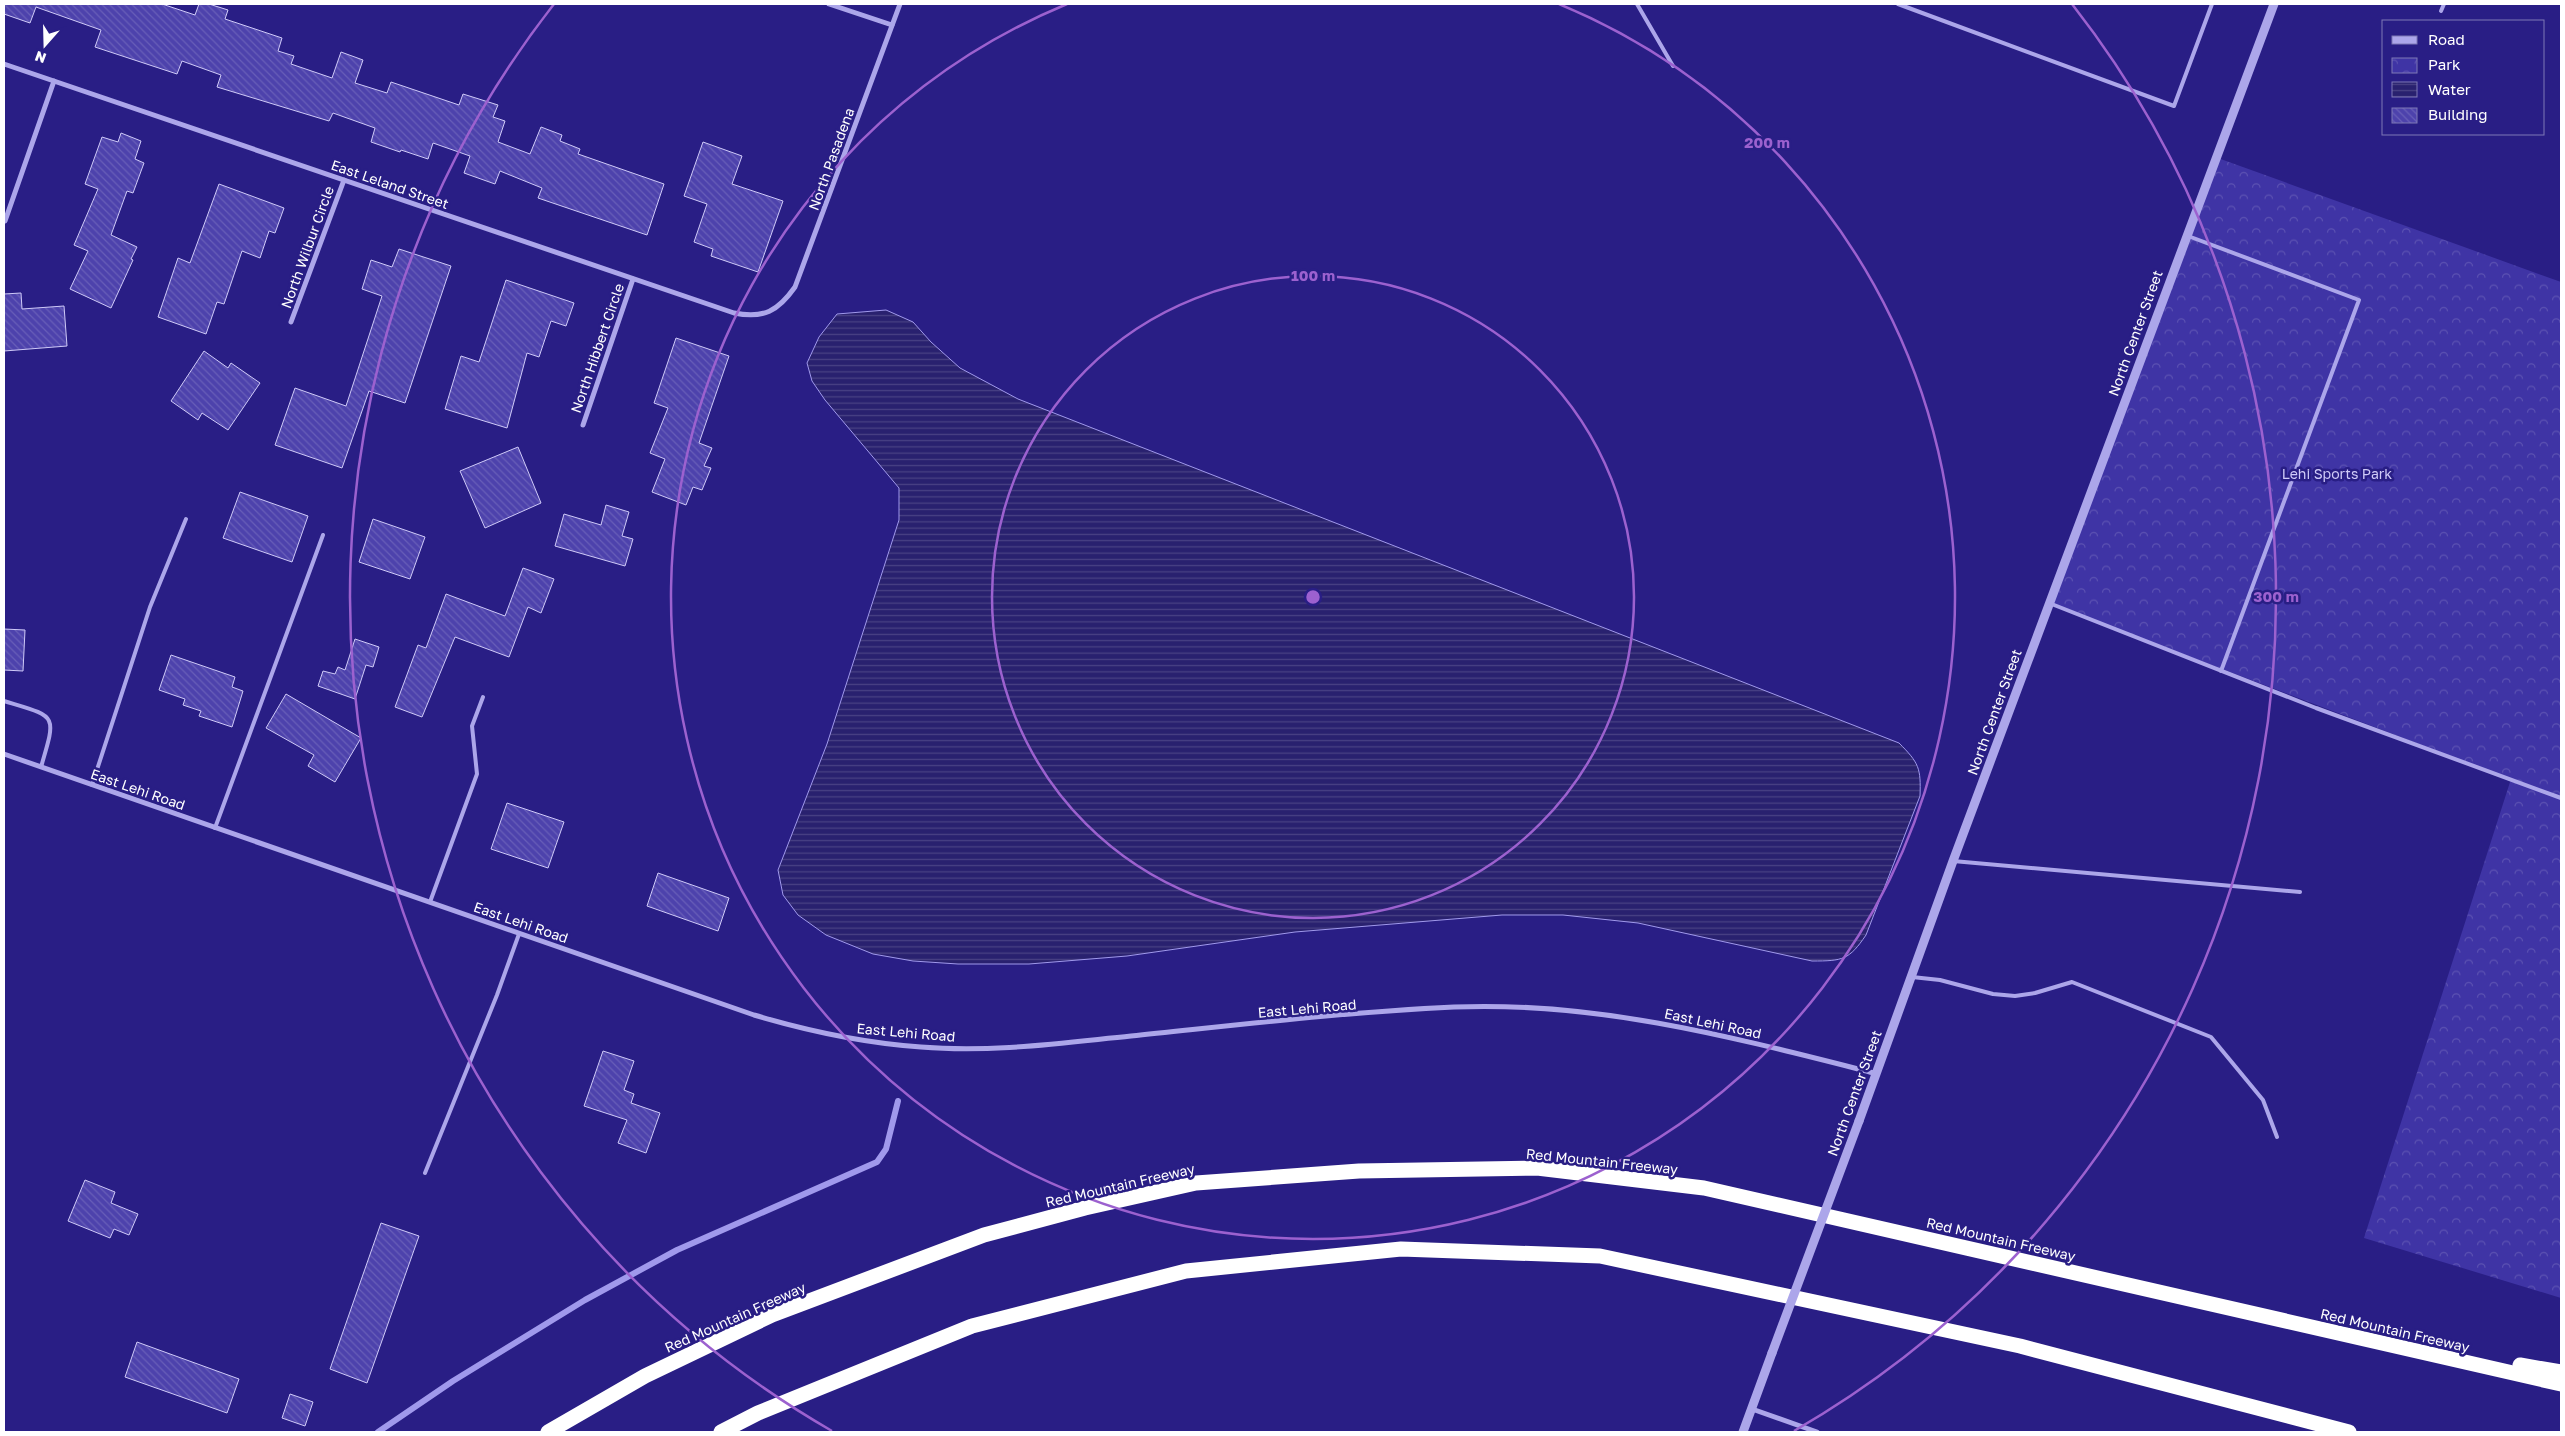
<svg xmlns="http://www.w3.org/2000/svg" width="2565" height="1436" font-family="'Golos Text',sans-serif">
  <defs>
    <pattern id="park-crowns" width="20" height="18" patternUnits="userSpaceOnUse" patternTransform="scale(1.25)"><rect width="20" height="18" fill="#3f34a5"/><path d="M2 6a3 3 0 1 1 6 0M12 15a3 3 0 1 1 6 0" fill="none" stroke="#5c52b2"/></pattern>
    <pattern id="water-rules" width="6" height="5" patternUnits="userSpaceOnUse" patternTransform="scale(1.25)"><rect width="6" height="5" fill="#29216f"/><path d="M0 2.5h6" fill="none" stroke="#494285"/></pattern>
    <pattern id="building-back-hatch" width="6" height="6" patternUnits="userSpaceOnUse" patternTransform="scale(1.25)"><rect width="6" height="6" fill="#4d42ac"/><path d="M-1 5l2 2M0 0l6 6M5-1l2 2" fill="none" stroke="#685eb8"/></pattern>
  </defs>
  <rect width="100%" height="100%" fill="#291e85"/>
  <!-- park -->
  <polygon fill="url(#park-crowns)" points="2215,157 2561,282 2561,1298 2364,1238 2511,779 2049,603"/>
  <!-- water -->
  <path fill="url(#water-rules)" stroke="#a099ec" d="M886 310 913 322 931 342 960 368 1018 399 1899 743C1919 763 1921 768 1920 796L1866 935C1849 960 1843 961 1812 961L1638 923 1563 915H1502L1295 932 1127 956 1029 964H958L913 961 873 954 826 935 798 915 783 895 778 870 827 744 899 520V488L825 400 812 381 807 363 819 337 837 314Z"/>
  <g fill="none" stroke-linecap="round" stroke-linejoin="round">
    <!-- stream -->
    <polyline stroke="#a099ec" stroke-width="6" points="378,1432 453,1381 585,1300 677,1250 877,1162 886,1149 898,1101"/>
  </g>
  <!-- building -->
  <g fill="url(#building-back-hatch)" stroke="#cfcaf8">
    <polygon points="4,4 162,4 195,15 199,4 209,4 228,10 225,19 282,38 278,51 294,56 291,64 332,78 341,52 363,60 355,83 387,93 391,82 459,105 463,94 498,105 493,117 505,121 498,142 530,154 541,127 562,135 560,141 580,149 578,154 664,184 647,235 538,198 542,188 500,171 495,184 464,173 470,156 433,143 428,159 401,150 400,152 371,142 375,128 333,113 329,121 217,87 221,75 182,61 177,74 95,47 101,30 36,7 30,23 4,14"/>
    <polygon points="121,133 141,141 135,159 144,163 133,193 127,191 111,235 137,247 131,259 133,260 111,308 70,289 88,251 74,245 98,189 85,184 102,137 118,142"/>
    <polygon points="703,142 742,156 732,184 783,201 758,272 711,256 713,249 694,242 707,204 684,196"/>
    <polygon points="219,184 284,208 275,233 269,231 260,258 242,251 224,304 217,302 206,334 158,317 178,258 190,263"/>
    <polygon points="399,249 451,266 405,403 369,391 342,468 275,445 295,388 346,406 382,296 362,289 371,260 392,267"/>
    <polygon points="506,280 574,303 566,326 551,321 539,357 527,353 507,428 445,409 461,356 479,362"/>
    <polygon points="21,293 22,309 64,306 67,346 4,351 4,294"/>
    <polygon points="676,338 729,356 699,443 712,448 704,466 711,468 702,490 693,487 686,505 652,492 665,459 650,453 668,408 654,403"/>
    <polygon points="204,351 228,368 231,363 260,383 228,430 202,413 198,420 171,401"/>
    <polygon points="518,447 541,503 485,528 460,471"/>
    <polygon points="240,492 308,516 292,562 223,538"/>
    <polygon points="606,505 629,512 622,536 633,539 625,566 555,546 564,514 601,525"/>
    <polygon points="373,519 425,537 410,579 359,562"/>
    <polygon points="523,568 554,579 541,613 528,607 509,657 455,637 422,717 395,707 418,645 426,648 446,594 505,616"/>
    <polygon points="4,629 25,630 23,671 4,670"/>
    <polygon points="355,639 379,647 373,667 366,665 355,699 318,686 323,671 335,674 338,667 345,670"/>
    <polygon points="171,655 235,677 232,687 243,691 232,727 199,716 201,711 183,705 185,699 159,690"/>
    <polygon points="286,694 361,738 335,782 308,766 314,755 266,728"/>
    <polygon points="507,803 564,822 548,868 491,849"/>
    <polygon points="658,873 729,898 718,931 647,906"/>
    <polygon points="603,1051 634,1061 624,1090 634,1094 631,1103 660,1113 646,1153 618,1143 627,1120 584,1106"/>
    <polygon points="85,1180 115,1192 111,1203 138,1214 129,1235 114,1229 110,1238 68,1221"/>
    <polygon points="381,1223 419,1236 367,1383 330,1369"/>
    <polygon points="137,1342 239,1379 227,1413 125,1377"/>
    <polygon points="290,1394 313,1402 305,1426 282,1418"/>
  </g>
  <g fill="none" stroke-linecap="round" stroke-linejoin="round">
    <!-- service -->
    <g stroke="#aca6ea" stroke-width="4">
      <polyline points="1637,4 1673,66"/>
      <polyline points="1898,4 2174,106 2212,4"/>
      <polyline points="2441,11 2444,4"/>
      <polyline points="2188,236 2359,300 2221,671"/>
      <polyline points="2049,603 2316,708 2561,798"/>
      <path d="M4 701C57 717 57 713 41 767"/>
      <polyline points="92,785 150,607 186,519"/>
      <polyline points="215,828 323,535"/>
      <polyline points="1953,861 2300,892"/>
      <polyline points="430,902 477,774 472,726 483,697"/>
      <polyline points="1912,977 1940,980 1993,994 2015,996 2035,993 2072,982 2211,1037 2263,1100 2277,1137"/>
      <polyline points="425,1173 497,995 519,934"/>
    </g>
    <!-- minor -->
    <g stroke="#aca6ea" stroke-width="5">
      <polyline points="829,4 892,25"/>
      <path d="M4 64 734 313C764 319 778 311 795 287L900 4"/>
      <polyline points="5,221 54,81"/>
      <polyline points="291,322 344,180"/>
      <polyline points="583,425 633,279"/>
      <path d="M4 754 754 1015C808 1031 864 1043 921 1047 991 1053 1061 1043 1131 1036 1238 1025 1346 1012 1454 1007 1598 1001 1736 1038 1874 1073"/>
      <polyline points="1752,1409 1817,1432"/>
    </g>
    <!-- tertiary -->
    <g stroke="#aca6ea" stroke-width="9">
      <polyline points="1859,1121 1953,861 2274,4"/>
      <polyline points="1743,1432 1772,1353"/>
    </g>
    <!-- motorway -->
    <g stroke="#fff" stroke-width="15">
      <polyline points="2520,1365 2561,1372"/>
      <polyline points="548,1432 645,1376 772,1315 984,1235 1085,1208 1196,1183 1359,1171 1537,1168 1704,1188 2561,1384"/>
      <polyline points="721,1432 758,1413 972,1326 1186,1271 1401,1249 1600,1256 2020,1346 2349,1432"/>
    </g>
    <!-- tertiary-bridge -->
    <polyline stroke="#aca6ea" stroke-width="9" points="1772,1353 1859,1121"/>
  </g>
  <!-- distance rings -->
  <g fill="none" stroke="#9c61cf" stroke-width="2.5">
    <circle cx="1313" cy="597" r="321"/>
    <path d="M1559 4A642 642 0 1 1 1067 4"/>
    <path d="M832 1431A963 963 0 0 1 554 4M2072 4A963 963 0 0 1 1794 1431"/>
  </g>
  <g text-anchor="middle" dominant-baseline="central" stroke-width="5" stroke-linejoin="round" paint-order="stroke">
    <!-- street labels -->
    <g font-size="14" fill="#fff" stroke="#291e85">
      <text transform="translate(831 159) rotate(-70)">North Pasadena</text>
      <text transform="translate(390 184) rotate(19)">East Leland Street</text>
      <text transform="translate(307 247) rotate(-70)">North Wilbur Circle</text>
      <text transform="translate(2135 333) rotate(-70)">North Center Street</text>
      <text transform="translate(597 348) rotate(-71)">North Hibbert Circle</text>
      <text transform="translate(1994 712) rotate(-70)">North Center Street</text>
      <text transform="translate(138 789) rotate(19)">East Lehi Road</text>
      <text transform="translate(521 922) rotate(19)">East Lehi Road</text>
      <text transform="translate(1307 1008) rotate(-5)">East Lehi Road</text>
      <text transform="translate(1713 1023) rotate(12)">East Lehi Road</text>
      <text transform="translate(906 1032) rotate(5)">East Lehi Road</text>
      <text transform="translate(1854 1093) rotate(-70)">North Center Street</text>
      <text transform="translate(1602 1161) rotate(6)">Red Mountain Freeway</text>
      <text transform="translate(1120 1185) rotate(-13)">Red Mountain Freeway</text>
      <text transform="translate(2001 1239) rotate(13)">Red Mountain Freeway</text>
      <text transform="translate(735 1317) rotate(-24)">Red Mountain Freeway</text>
      <text transform="translate(2395 1330) rotate(13)">Red Mountain Freeway</text>
    </g>
    <!-- park labels -->
    <g font-size="14" fill="#cfcaf8" stroke="#291e85">
      <text x="2337" y="473">Lehi Sports Park</text>
    </g>
  </g>
  <circle cx="1313" cy="597" r="8" fill="#9c61cf" stroke="#291e85" stroke-width="2.5"/>
  <g font-size="15" text-anchor="middle" font-weight="bold" fill="#9c61cf" stroke="#291e85" stroke-width="5" stroke-linejoin="round" paint-order="stroke">
    <text x="1767" y="148">200 m</text>
    <text x="1313" y="281">100 m</text>
    <text x="2276" y="602">300 m</text>
  </g>
  <!-- border -->
  <rect width="2565" height="1436" fill="none" stroke="#ffffff" stroke-width="10"/>
  <!-- legend -->
  <rect x="2382" y="20" width="162" height="115" fill="#291e85" stroke="#7f78b6"/>
  <rect x="2392" y="36" width="25" height="8" fill="#aca6ea" stroke="#7f78b6"/>
  <text x="2428" y="45" font-size="15" fill="#ffffff">Road</text>
  <rect x="2392" y="58" width="25" height="15" fill="url(#park-crowns)" stroke="#7f78b6"/>
  <text x="2428" y="70" font-size="15" fill="#ffffff">Park</text>
  <rect x="2392" y="82" width="25" height="15" fill="url(#water-rules)" stroke="#7f78b6"/>
  <text x="2428" y="95" font-size="15" fill="#ffffff">Water</text>
  <rect x="2392" y="108" width="25" height="15" fill="url(#building-back-hatch)" stroke="#7f78b6"/>
  <text x="2428" y="120" font-size="15" fill="#ffffff">Building</text>
  <!-- north arrow -->
  <g transform="translate(45 45) rotate(200)" stroke="#291e85" stroke-width="4" paint-order="stroke">
  <path d="M0-4L9 19L0 12L-9 19Z" fill="#ffffff"/>
  <text y="-8" font-size="14" font-weight="bold" text-anchor="middle" fill="#ffffff">N</text>
  </g>
</svg>
